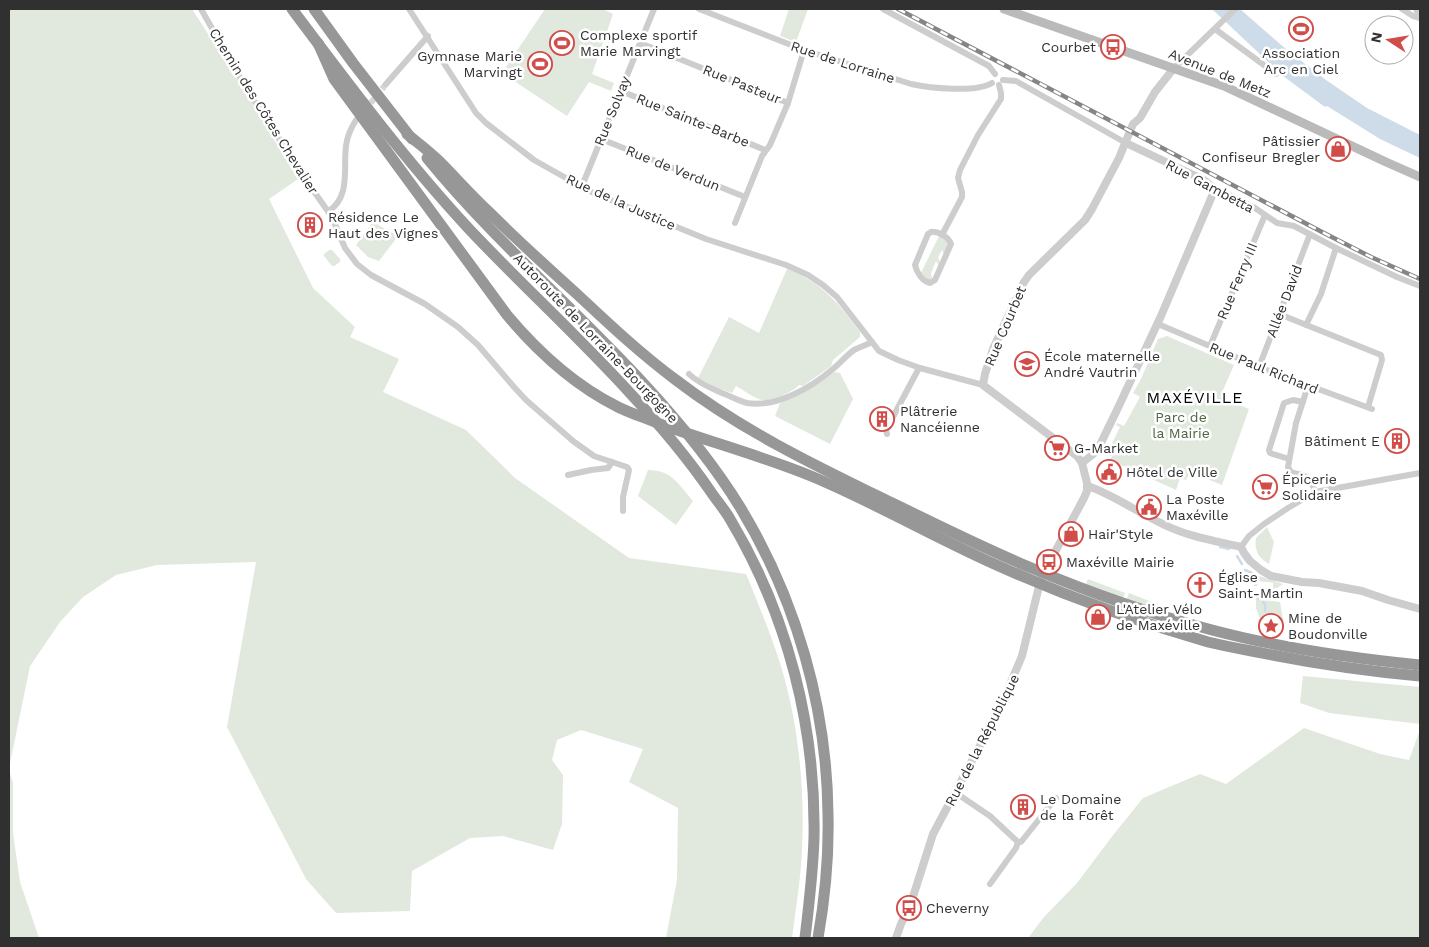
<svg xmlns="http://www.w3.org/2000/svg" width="1429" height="947" font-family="'Work Sans',sans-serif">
  <rect width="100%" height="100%" fill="#fff"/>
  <!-- green -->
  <g fill="#e1e8dd">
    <path d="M9 9H192L234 74 298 179 269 199 313 288 355 327 350 337 399 359 383 392 466 430 515 478 629 558 746 574C758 603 770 632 780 663 800 727 806 799 801 866 799 890 795 914 792 938H666L677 880 678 808 629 782 643 749 581 730 557 740 552 760 563 775 562 824 553 850 503 836 470 838 412 871 410 911 336 913 306 879 227 727 256 562 157 565 116 575 83 597 60 622 30 666 9 768Z"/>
    <polygon points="545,9 603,9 613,14 592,74 614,83 611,91 589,82 567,116 502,73"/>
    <polygon points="789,9 808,9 796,42 780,36"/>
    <polygon points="373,222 398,236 379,261 368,257 356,245"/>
    <polygon points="939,236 949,242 944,255 942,250 938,257 940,262 939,266 936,261 931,273 932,279 931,280 927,280 921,273"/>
    <polygon points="329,250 332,250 340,259 340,262 334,266 332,266 324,256 324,254"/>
    <path d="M787 269C824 284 837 302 860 332V337L833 360 831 366 803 386 799 385C793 392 771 402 762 400 753 398 744 390 736 386L732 393 718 388 698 378 729 317 759 333Z"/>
    <polygon points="1167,336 1234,365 1220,397 1249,409 1222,485 1190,472 1186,480 1180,478 1176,490 1110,460 1112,456 1107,454 1120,427 1116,425 1117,423 1124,426 1140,397 1133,393 1141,379 1158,339"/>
    <path d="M834 372 840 373 853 399 830 444 775 416 780 403C800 396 817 384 834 372Z"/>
    <path d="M648 470C672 470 678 484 693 501L676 525 638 496Z"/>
    <path d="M1267 527 1274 542 1269 564C1258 558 1254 550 1256 538Z"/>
    <polygon points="1256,575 1283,584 1277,588 1273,589 1273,583 1258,581 1257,586 1254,586 1254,578"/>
    <polygon points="1088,579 1125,593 1116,617 1079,604"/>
    <polygon points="1129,593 1162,606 1153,631 1120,619"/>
    <polygon points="1256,593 1262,594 1262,598 1264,600 1280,602 1283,619 1280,630 1264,629 1256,608"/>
    <polygon points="1303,676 1420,687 1420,724 1329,713 1300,703"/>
    <polygon points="1304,728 1380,754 1409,760 1420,730 1420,938 1028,938 1044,917 1077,883 1114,834 1143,798 1200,774 1226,784"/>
    <polygon points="9,770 13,783 13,833 20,882 39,938 9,938"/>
  </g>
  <!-- water -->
  <polygon fill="#cedbe8" points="1212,9 1240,9 1287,50 1326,80 1367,108 1420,135 1420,158 1380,139 1327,106 1325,107 1279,73 1279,72"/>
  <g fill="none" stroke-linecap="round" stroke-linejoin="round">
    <!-- stream -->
    <g stroke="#cedbe8" stroke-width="2.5">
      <polyline points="1220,547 1229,549"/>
      <polyline points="1237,556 1242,564"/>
      <polyline points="1245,570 1252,573"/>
      <polyline points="1257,594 1259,599"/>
      <polyline points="1263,602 1265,604 1265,611"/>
    </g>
    <!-- minor-tunnel -->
    <polyline stroke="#d6d6d6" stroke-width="6" stroke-dasharray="6 3" stroke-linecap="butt" points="365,110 386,84"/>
    <!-- minor -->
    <g stroke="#cdcdcd" stroke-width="6">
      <polyline points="201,9 246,88 303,176 332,217 345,248 357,264 371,275 425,304 458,327 478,345 514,387 526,400 573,441 594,456 627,467 629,470 623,497 623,511"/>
      <polyline points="409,9 476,113 486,123 534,160 589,191 706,239 786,265 808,275 823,285 837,297 879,351 898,360 920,368 983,385"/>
      <path d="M699 9 804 50 911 84C929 88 976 93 992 83"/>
      <polyline points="883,9 989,66 995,74"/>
      <polyline points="1402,9 1413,16 1420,18"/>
      <polyline points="1416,9 1420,18"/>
      <polyline points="1215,29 1276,74"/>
      <polyline points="640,43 788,103"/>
      <polyline points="1174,68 1235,9"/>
      <polyline points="1003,80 1016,81 1126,143"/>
      <polyline points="386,84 428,36"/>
      <polyline points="621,91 765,150"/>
      <polyline points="601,139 745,197"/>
      <polyline points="582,186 654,9"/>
      <polyline points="1215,189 1223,192 1255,208 1277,223 1294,226 1336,248 1397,277 1420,286"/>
      <path d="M329 211C351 196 343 168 346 146 347 136 351 128 356 120"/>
      <polyline points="735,223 762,156 770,145 788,103 804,50"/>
      <path d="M931 232C938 231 949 237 951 244L935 280 930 283C922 281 917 273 915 265L928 234Z"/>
      <polyline points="942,235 962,197 962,192 958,178 960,170 978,135 1001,99 1001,93 999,85"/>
      <polyline points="1279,314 1381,355 1382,360 1368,407"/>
      <polyline points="1158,324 1259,367 1372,409"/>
      <polyline points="1306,325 1321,294 1336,248"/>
      <polyline points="1210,346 1265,215"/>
      <polyline points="1259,367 1310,234"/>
      <path d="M689 374C698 383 711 388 722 393 730 396 739 401 747 403 777 408 812 387 834 368 841 362 847 355 854 350 860 347 866 345 872 342"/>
      <path d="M1308 386 1296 423 1288 467 1291 472C1307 477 1310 474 1315 492"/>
      <polyline points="887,434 886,430 919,368"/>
      <polyline points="1289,459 1270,453 1269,450 1284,403 1293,400 1303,402"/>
      <polyline points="568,475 591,470 608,468 612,462"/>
      <polyline points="1241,547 1249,536 1264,524 1288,508 1315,492 1420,473"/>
      <polyline points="956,793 990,816 1018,842"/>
      <polyline points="1018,842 1021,842 1056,798"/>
      <polyline points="990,884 1016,848 1018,842"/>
    </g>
    <!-- tertiary -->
    <g stroke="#cdcdcd" stroke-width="8">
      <polyline points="1082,463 1097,451 1116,412 1161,316 1215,189 1204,180 1126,143"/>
      <path d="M1088 486C1116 496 1140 514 1167 526 1190 537 1216 541 1241 547L1244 553 1250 561 1261 570 1271 576 1302 582 1319 583 1362 591 1388 600 1420 609"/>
      <polyline points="896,938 901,924 911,903 933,834 999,710 1022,656 1041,578 1084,498 1087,491 1087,483 1082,463 1077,456 983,385 985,374 993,349 1024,282 1029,275 1085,220 1092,209 1119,158 1133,124 1140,118 1155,92 1174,68"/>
    </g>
    <!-- secondary -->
    <polyline stroke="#bababa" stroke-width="9" points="1004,9 1224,86 1386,162 1420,177"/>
    <!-- motorway -->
    <g stroke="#979797" stroke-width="11">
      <path d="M292 9C349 85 405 160 470 230 522 285 579 337 630 393 659 424 687 457 711 492 717 501 725 510 730 519 788 616 816 727 814 838 813 872 809 905 805 938"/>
      <polyline points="314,9 353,63 412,139"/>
      <path d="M318 43 334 79 507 315C538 352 574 385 618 407 632 414 646 418 660 424 710 442 762 456 811 476 876 503 937 539 1001 567 1068 597 1138 622 1208 642 1224 646 1241 649 1257 652 1311 663 1365 671 1420 676"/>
      <path d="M407 134C418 143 429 151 439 161 455 177 471 195 488 211 517 240 548 268 578 295 610 325 641 354 676 380 741 430 816 466 890 502 938 525 985 549 1034 569 1091 593 1151 614 1212 630 1280 648 1350 658 1420 665"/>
      <path d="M427 158C493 239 573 307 644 384 679 422 713 463 740 507 796 599 827 707 828 814 829 855 825 898 818 938"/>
    </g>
    <defs>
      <polyline id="rail" points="898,9 1322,232 1371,257 1420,279"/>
    </defs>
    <!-- rail casing -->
    <use href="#rail" stroke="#858585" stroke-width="4.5"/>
    <!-- rail -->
    <use href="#rail" stroke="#fff" stroke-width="2.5" stroke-dasharray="8" stroke-linecap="butt"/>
  </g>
  <!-- icons -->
  <defs>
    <symbol id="stadium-ring" viewBox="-11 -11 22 22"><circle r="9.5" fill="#fff" stroke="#d04d49" stroke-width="1.5"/><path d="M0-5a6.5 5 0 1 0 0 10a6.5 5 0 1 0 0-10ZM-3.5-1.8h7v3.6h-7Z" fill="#d04d49"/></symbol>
    <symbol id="bus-ring" viewBox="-11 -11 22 22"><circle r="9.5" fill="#fff" stroke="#d04d49" stroke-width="1.5"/><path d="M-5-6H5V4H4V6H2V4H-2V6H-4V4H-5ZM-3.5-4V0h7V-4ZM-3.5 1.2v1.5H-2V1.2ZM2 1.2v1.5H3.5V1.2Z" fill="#d04d49"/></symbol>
    <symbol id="shop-ring" viewBox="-11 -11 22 22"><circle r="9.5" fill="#fff" stroke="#d04d49" stroke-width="1.5"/><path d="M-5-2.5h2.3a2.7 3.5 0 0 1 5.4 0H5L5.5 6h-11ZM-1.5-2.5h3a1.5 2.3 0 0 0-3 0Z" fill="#d04d49"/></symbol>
    <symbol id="building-ring" viewBox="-11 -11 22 22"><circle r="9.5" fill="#fff" stroke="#d04d49" stroke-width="1.5"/><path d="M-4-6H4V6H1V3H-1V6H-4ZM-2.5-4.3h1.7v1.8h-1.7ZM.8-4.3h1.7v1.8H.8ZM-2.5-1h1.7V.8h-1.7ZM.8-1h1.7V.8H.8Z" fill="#d04d49"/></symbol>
    <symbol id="school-ring" viewBox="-11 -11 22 22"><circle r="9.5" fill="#fff" stroke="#d04d49" stroke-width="1.5"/><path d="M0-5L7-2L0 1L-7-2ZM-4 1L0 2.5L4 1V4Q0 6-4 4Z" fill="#d04d49"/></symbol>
    <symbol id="supermarket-ring" viewBox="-11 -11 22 22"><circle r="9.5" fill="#fff" stroke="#d04d49" stroke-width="1.5"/><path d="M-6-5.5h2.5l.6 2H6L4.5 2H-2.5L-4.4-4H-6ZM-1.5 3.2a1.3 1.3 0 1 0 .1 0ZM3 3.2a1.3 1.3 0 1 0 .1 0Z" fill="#d04d49"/></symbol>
    <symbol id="civic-ring" viewBox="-11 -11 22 22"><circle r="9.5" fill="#fff" stroke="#d04d49" stroke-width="1.5"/><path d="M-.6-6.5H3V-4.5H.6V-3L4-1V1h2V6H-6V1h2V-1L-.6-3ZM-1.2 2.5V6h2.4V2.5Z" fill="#d04d49"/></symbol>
    <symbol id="church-ring" viewBox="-11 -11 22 22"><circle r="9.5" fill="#fff" stroke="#d04d49" stroke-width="1.5"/><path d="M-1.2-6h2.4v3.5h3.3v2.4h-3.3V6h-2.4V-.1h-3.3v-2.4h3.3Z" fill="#d04d49"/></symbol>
    <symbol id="sight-ring" viewBox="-11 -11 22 22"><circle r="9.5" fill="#fff" stroke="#d04d49" stroke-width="1.5"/><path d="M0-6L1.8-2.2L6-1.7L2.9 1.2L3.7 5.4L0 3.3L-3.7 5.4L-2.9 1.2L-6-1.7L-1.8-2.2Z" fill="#d04d49"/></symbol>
  </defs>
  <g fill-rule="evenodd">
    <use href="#stadium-ring" x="1287" y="15" width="28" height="28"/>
    <use href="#stadium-ring" x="548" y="29" width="28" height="28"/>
    <use href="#bus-ring" x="1099" y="33" width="28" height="28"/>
    <use href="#stadium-ring" x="526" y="50" width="28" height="28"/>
    <use href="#shop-ring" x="1324" y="135" width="28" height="28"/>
    <use href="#building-ring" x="296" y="211" width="28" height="28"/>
    <use href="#school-ring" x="1013" y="350" width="28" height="28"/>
    <use href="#building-ring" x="868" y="405" width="28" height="28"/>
    <use href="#building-ring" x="1383" y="427" width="28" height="28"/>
    <use href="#supermarket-ring" x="1043" y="434" width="28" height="28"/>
    <use href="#civic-ring" x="1095" y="458" width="28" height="28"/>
    <use href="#supermarket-ring" x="1251" y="473" width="28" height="28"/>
    <use href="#civic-ring" x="1135" y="493" width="28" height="28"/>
    <use href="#shop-ring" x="1057" y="520" width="28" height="28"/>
    <use href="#bus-ring" x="1035" y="548" width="28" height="28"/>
    <use href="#church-ring" x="1186" y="571" width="28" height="28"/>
    <use href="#shop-ring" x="1084" y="603" width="28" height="28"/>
    <use href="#sight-ring" x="1257" y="612" width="28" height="28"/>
    <use href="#building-ring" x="1009" y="793" width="28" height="28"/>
    <use href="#bus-ring" x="895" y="894" width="28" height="28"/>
  </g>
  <g text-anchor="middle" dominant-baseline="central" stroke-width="5" stroke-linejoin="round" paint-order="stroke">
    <!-- poi labels -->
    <g font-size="14" fill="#303030" stroke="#fff" text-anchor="start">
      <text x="580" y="35">Complexe sportif<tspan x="580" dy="16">Marie Marvingt</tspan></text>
      <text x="1096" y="47" text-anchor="end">Courbet</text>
      <text x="1301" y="53" text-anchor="middle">Association<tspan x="1301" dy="16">Arc en Ciel</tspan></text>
      <text x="522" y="56" text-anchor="end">Gymnase Marie<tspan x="522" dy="16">Marvingt</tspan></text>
      <text x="1320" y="141" text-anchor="end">Pâtissier<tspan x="1320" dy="16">Confiseur Bregler</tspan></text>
      <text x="328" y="217">Résidence Le<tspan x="328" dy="16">Haut des Vignes</tspan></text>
      <text x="1044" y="356">École maternelle<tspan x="1044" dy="16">André Vautrin</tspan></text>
      <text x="900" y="411">Plâtrerie<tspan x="900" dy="16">Nancéienne</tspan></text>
      <text x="1380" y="441" text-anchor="end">Bâtiment E</text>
      <text x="1074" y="448">G-Market</text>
      <text x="1126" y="472">Hôtel de Ville</text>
      <text x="1282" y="479">Épicerie<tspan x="1282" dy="16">Solidaire</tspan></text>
      <text x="1166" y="499">La Poste<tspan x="1166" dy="16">Maxéville</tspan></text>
      <text x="1088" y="534">Hair'Style</text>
      <text x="1066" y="562">Maxéville Mairie</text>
      <text x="1218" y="577">Église<tspan x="1218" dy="16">Saint-Martin</tspan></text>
      <text x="1116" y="609">L'Atelier Vélo<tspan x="1116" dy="16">de Maxéville</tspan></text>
      <text x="1288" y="618">Mine de<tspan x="1288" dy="16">Boudonville</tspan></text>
      <text x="1040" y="799">Le Domaine<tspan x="1040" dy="16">de la Forêt</tspan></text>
      <text x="926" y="908">Cheverny</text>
    </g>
    <!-- street labels -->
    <g font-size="14" fill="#303030" stroke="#fff">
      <text transform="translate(843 62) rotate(18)">Rue de Lorraine</text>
      <text transform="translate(1220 73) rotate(22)">Avenue de Metz</text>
      <text transform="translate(742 84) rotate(22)">Rue Pasteur</text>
      <text transform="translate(264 111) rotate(58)">Chemin des Côtes Chevalier</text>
      <text transform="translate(612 111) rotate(-68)">Rue Solvay</text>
      <text transform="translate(693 120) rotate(22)">Rue Sainte-Barbe</text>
      <text transform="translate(673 168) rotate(22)">Rue de Verdun</text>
      <text transform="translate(1210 186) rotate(28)">Rue Gambetta</text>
      <text transform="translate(621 202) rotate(24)">Rue de la Justice</text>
      <text transform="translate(1237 281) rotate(-67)">Rue Ferry III</text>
      <text transform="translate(1284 301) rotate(-69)">Allée David</text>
      <text transform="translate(1005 326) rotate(-67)">Rue Courbet</text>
      <text transform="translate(596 338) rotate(46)">Autoroute de Lorraine-Bourgogne</text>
      <text transform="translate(1264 368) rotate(22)">Rue Paul Richard</text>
      <text transform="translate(982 740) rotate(-63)">Rue de la République</text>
    </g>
    <!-- park labels -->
    <g font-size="14" fill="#4f6642" stroke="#fff">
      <text x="1181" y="417">Parc de<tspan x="1181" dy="16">la Mairie</tspan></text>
    </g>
    <!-- quarter labels -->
    <g font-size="16" letter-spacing="1" fill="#000" stroke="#fff">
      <text x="1195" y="397">MAXÉVILLE</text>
    </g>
  </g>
  <!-- border -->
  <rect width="1429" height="947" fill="none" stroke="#303030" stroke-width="20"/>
  <!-- north arrow -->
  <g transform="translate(1389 40) rotate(282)"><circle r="24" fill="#ffffff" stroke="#acacac"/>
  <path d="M0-4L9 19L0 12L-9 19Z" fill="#d04d49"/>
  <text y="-8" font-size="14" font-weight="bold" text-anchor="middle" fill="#303030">N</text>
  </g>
</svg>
